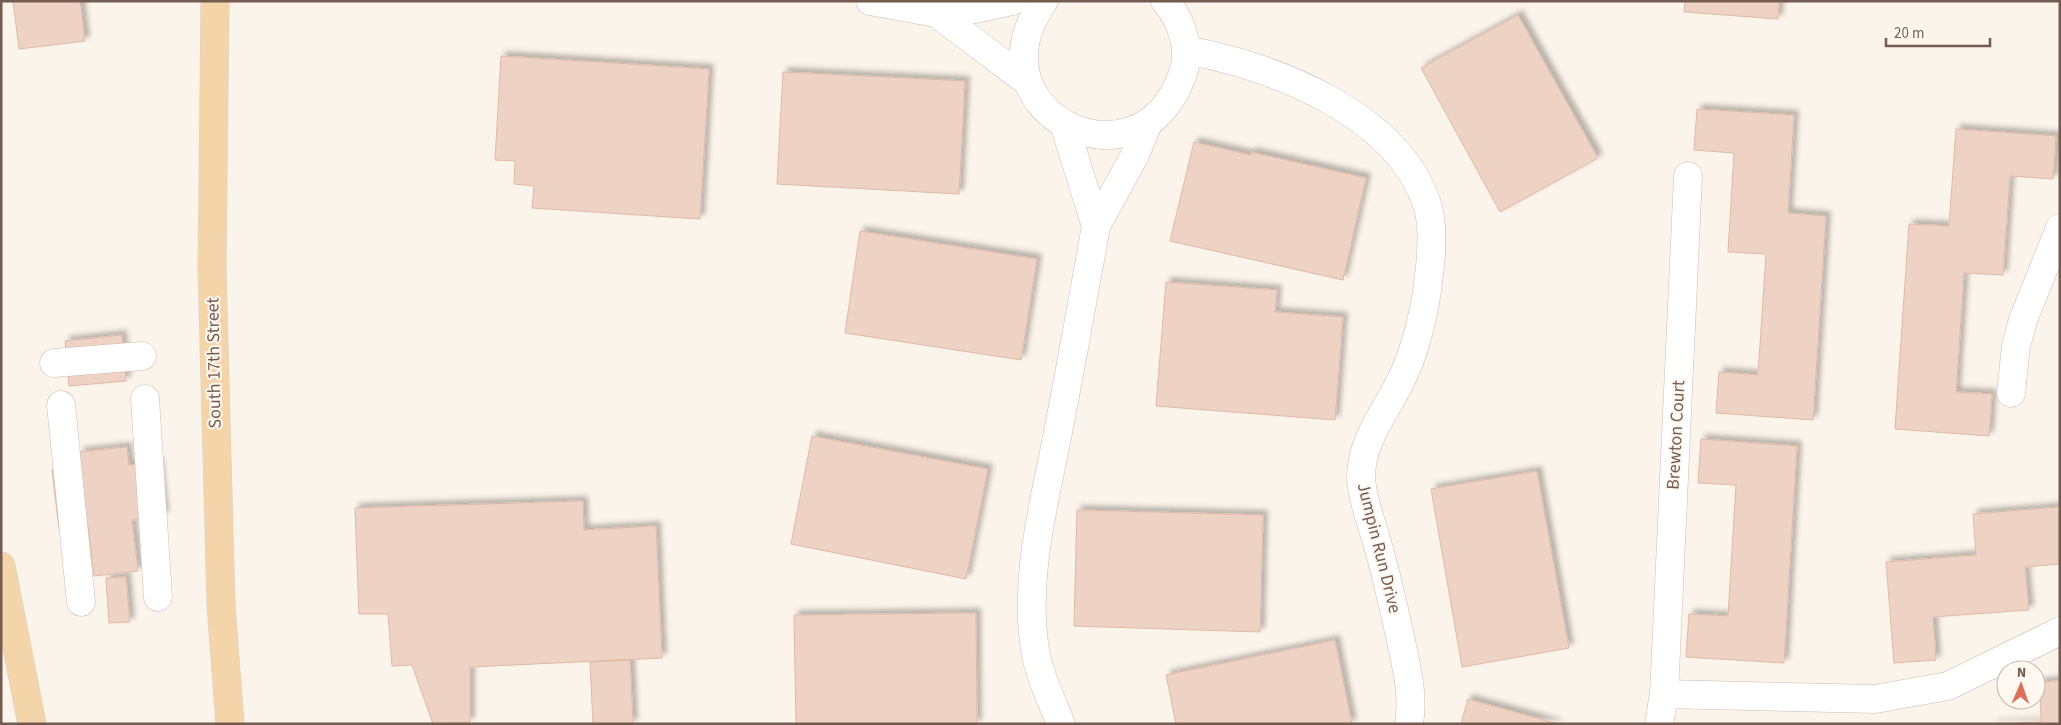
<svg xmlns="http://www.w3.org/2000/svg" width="2061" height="725" font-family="'Source Sans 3',sans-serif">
  <defs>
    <filter id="shadow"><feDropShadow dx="4.5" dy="-4.5" stdDeviation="2.5" flood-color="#0004"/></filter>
  </defs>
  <rect width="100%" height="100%" fill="#fbf4ea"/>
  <!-- building -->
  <g fill="#eed3c4" stroke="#e0b9a6" filter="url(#shadow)">
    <polygon points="13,1 80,1 85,41 19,49"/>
    <polygon points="1685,1 1779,1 1778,19 1684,12"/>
    <polygon points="1518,15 1598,158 1500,212 1421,68"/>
    <polygon points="501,56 709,69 700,219 532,208 534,186 514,184 515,161 495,160"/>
    <polygon points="783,72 965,81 959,194 777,184"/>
    <polygon points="1697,109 1794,115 1788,213 1826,216 1813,420 1716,413 1719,372 1758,375 1766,254 1728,252 1734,153 1694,150"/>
    <polygon points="1956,129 2056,136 2053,179 2010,176 2003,275 1964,273 1956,392 1992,394 1989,436 1895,429 1909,224 1949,226"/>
    <polygon points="1194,142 1251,155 1251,152 1366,178 1343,280 1170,241"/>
    <polygon points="860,231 1037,259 1021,360 845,333"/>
    <polygon points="1166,282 1277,290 1275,312 1343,317 1335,420 1156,406"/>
    <polygon points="122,335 126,381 69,386 65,341"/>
    <polygon points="812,436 988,469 966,579 791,544"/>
    <polygon points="1701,439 1797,446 1784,663 1686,657 1689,614 1728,616 1736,485 1698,483"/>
    <polygon points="127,447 129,465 158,462 164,516 132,520 138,571 94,576 88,525 59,529 52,470 81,467 79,452"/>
    <polygon points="1537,471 1569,648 1462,667 1431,489"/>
    <polygon points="583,501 584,530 656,526 662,658 470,667 470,722 433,724 412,665 392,666 388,614 359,614 355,508"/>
    <polygon points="2060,507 2060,564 2025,567 2029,610 1933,617 1936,660 1894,663 1886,562 1976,555 1973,514"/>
    <polygon points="1077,510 1263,515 1260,632 1074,626"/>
    <polygon points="126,577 130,622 109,623 106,578"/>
    <polygon points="976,613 977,724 796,724 794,615"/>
    <polygon points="1335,640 1352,724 1176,724 1166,675"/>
    <polygon points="630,660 633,724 593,724 590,662"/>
    <polygon points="2060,681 2060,724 1993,724 2041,722 2040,682"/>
    <polygon points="1468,699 1558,724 1461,724"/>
  </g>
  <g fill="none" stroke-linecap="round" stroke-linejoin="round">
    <defs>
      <g id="minor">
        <polyline points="870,1 936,13"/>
        <polyline points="1012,1 975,9 936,13 1028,82"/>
        <path d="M1044 1C966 110 1137 198 1182 76 1192 51 1182 20 1165 1"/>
        <path d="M1186 50C1272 66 1397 113 1427 204 1438 237 1426 308 1416 341 1412 355 1406 371 1399 384 1384 414 1361 442 1361 477 1362 499 1371 521 1377 542 1386 573 1393 605 1400 636 1406 666 1414 694 1409 724"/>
        <polyline points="1064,124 1096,226 1135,155 1148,123"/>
        <polyline points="54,363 142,356"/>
        <polyline points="2011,393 2016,346 2023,320 2060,228"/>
        <polyline points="145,399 158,597"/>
        <polyline points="61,405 81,602"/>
        <polyline points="1664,694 1875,699 1948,686 2060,631"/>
        <path d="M1061 724C1052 702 1041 679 1036 656 1022 579 1045 502 1059 427 1072 360 1084 293 1096 226"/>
        <polyline points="1659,724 1664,694 1688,176"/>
      </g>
      <g id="major">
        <polyline points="215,1 212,268 221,605 230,724"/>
        <polyline points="1,566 32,724"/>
      </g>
    </defs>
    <!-- minor casing -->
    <use href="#minor" stroke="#cdbcb1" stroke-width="29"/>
    <!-- major casing -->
    <use href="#major" stroke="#d8d1ce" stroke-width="29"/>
    <!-- minor -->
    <use href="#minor" stroke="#fff" stroke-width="28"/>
    <!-- major -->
    <use href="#major" stroke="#f4d5a9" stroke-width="28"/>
  </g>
  <g text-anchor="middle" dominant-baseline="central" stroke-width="4" stroke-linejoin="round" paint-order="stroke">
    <!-- street labels -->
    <g font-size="18" fill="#745b4f" stroke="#fef8f1">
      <text transform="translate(214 363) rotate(-91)">South 17th Street</text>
      <text transform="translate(1676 435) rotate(-87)">Brewton Court</text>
      <text transform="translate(1379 548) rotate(76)">Jumpin Run Drive</text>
    </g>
  </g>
  <!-- border -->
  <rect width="2061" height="725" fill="none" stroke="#745b4f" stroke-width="5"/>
  <!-- north arrow -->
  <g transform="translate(2021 685) rotate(2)"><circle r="24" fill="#fef8f1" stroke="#c7b9b0"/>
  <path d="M0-4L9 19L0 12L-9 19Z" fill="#da715a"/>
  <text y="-8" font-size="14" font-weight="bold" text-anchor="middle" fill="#745b4f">N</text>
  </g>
  <!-- scale -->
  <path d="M1886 38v8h104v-8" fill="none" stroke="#745b4f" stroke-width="2.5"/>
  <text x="1894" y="38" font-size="15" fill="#745b4f" stroke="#fef8f1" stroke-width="4" paint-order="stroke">20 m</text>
</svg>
